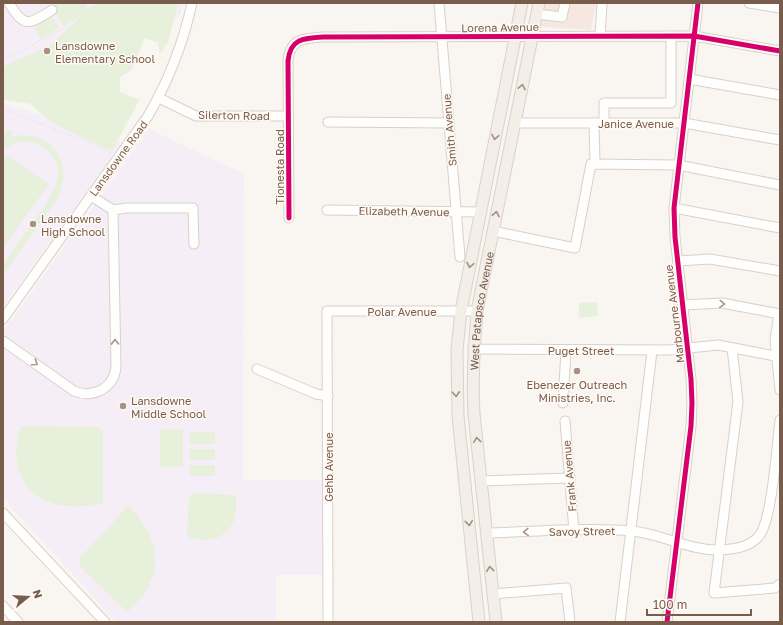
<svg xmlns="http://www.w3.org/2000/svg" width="783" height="625" font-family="'Golos Text',sans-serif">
  <rect width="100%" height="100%" fill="#f9f5f0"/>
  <!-- commercial -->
  <polygon fill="#f6e8e1" points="545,3 596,3 591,30 544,27 541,25"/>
  <!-- education -->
  <g fill="#f6eef6">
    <polygon points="3,3 183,3 180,17 3,85"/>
    <polygon points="3,103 122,142 3,307"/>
    <polygon points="149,129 244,174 243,480 324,480 325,575 276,575 276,622 116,622 3,498 3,332"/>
  </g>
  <!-- green -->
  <g fill="#e7f0db">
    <path d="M57 3H84L88 9 98 3H178L168 42 160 54 158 43 145 38 132 69 120 77V92L139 100 112 151C85 138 51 127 31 104L3 100V69L6 65 51 45 81 16 63 26 52 6Z"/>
    <polygon points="52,16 59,28 41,39 34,28"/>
    <path d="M8 129 13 132 10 137C50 127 75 162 58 198L3 275V264C13 250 22 237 32 224 48 201 77 167 40 146 28 138 15 142 3 149V135Z"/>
    <polygon points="7,155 49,184 3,248 3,160"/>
    <polygon points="597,302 598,316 579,318 579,303"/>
    <path d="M20 426 99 427 103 431V503C62 512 19 504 16 453 16 445 19 434 20 426Z"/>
    <rect x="160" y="429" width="23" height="38"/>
    <rect x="190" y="432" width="25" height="12"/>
    <rect x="190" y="449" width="25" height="11"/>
    <rect x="190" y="465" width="25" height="11"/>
    <path d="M194 493 236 495C236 502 237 513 234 520 227 540 204 544 187 536L189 498Z"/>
    <path d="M128 506C148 523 163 555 151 581 146 594 136 603 127 612L80 567V558Z"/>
  </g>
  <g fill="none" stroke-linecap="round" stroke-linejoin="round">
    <defs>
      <g id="minor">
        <path d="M9 3C24 28 29 25 52 10"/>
        <polyline points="439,3 460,257"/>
        <polyline points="749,3 780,8"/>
        <polyline points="537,14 562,17 565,3"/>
        <polyline points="600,36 602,3"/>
        <polyline points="689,79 780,95"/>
        <polyline points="159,98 196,116 288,116"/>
        <polyline points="328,122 449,123"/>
        <polyline points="514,123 684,123 780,140"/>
        <polyline points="594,123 595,164"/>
        <polyline points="604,123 604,103 671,103 671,36"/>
        <polyline points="674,208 780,228"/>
        <polyline points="113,210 127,208 193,208 194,244"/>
        <polyline points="327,210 480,212"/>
        <path d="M289 218 288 61C290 39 303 38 323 37L694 36 780 51"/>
        <polyline points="493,231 575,248 591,164 678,165 780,185"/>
        <polyline points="678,261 710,259 780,271"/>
        <polyline points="683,305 722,303 780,314"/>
        <polyline points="779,314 775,340 780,390"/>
        <path d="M3 319 148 116C169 80 183 44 192 3"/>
        <path d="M3 341 74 391C93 399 114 388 116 367L113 210 91 196"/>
        <polyline points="473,347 480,349 669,350 718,345 780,357"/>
        <polyline points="732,348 738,402 714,593 775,588 780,584"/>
        <polyline points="257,369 316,394 328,396"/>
        <polyline points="563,403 566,350"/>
        <polyline points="565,421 574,531"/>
        <polyline points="481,481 570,478"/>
        <polyline points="3,513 105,622"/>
        <path d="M486 533C534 532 584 527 632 531 663 534 690 551 721 550 735 549 750 547 759 536 772 521 777 444 780 420"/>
        <polyline points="493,594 566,588 570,622"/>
        <polyline points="3,606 18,622"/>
        <polyline points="328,622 327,311 477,311"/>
        <polyline points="620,622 652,351"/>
        <polyline points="667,622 691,426 692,403 691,379 675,237 674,208 698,3"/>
      </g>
      <g id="major">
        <polyline points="479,622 458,416 457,350 461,311 522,3"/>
        <path id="s1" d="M496 622 474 414C472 379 474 346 477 311L539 3"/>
      </g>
    </defs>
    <!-- minor casing -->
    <use href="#minor" stroke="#d7d1cb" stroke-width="11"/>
    <!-- major casing -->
    <use href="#major" stroke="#dad1cc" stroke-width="13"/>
    <!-- path -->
    <g stroke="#dcd5d0" stroke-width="1" stroke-dasharray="1 3" stroke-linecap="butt">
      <polyline points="3,58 22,51 63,28"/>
      <polyline points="3,109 105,149 111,154"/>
      <polyline points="3,130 12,118"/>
    </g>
    <!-- minor -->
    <use href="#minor" stroke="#fefefd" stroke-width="9"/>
    <!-- major -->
    <use href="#major" stroke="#f3eee8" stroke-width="11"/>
    <defs>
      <g id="cycleway">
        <path d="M289 218 288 61C290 39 303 38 323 37L694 36 780 51"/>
        <polyline points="667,622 691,426 692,403 691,379 675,237 674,208 698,3"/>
      </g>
    </defs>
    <!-- cycleway casing -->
    <use href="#cycleway" stroke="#fffaf3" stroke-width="8"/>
    <!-- cycleway -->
    <use href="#cycleway" stroke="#d6006c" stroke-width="5"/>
  </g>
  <!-- one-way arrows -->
  <defs><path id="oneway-chevron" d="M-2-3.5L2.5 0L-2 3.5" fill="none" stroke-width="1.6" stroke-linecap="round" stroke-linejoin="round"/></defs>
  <g stroke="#a48f83">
    <use href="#oneway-chevron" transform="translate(522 87) rotate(-78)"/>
    <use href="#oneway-chevron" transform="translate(495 137) rotate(101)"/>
    <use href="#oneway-chevron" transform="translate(496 214) rotate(-79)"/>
    <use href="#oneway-chevron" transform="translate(470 265) rotate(101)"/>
    <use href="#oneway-chevron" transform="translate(456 394) rotate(87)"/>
    <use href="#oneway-chevron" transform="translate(477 440) rotate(-96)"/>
    <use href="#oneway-chevron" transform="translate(469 523) rotate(84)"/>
    <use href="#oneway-chevron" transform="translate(490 569) rotate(-96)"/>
  </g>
  <g stroke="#a8958b">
    <use href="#oneway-chevron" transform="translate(722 304) rotate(4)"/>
    <use href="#oneway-chevron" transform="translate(115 342) rotate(-91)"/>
    <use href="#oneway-chevron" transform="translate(35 363) rotate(35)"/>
    <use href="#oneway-chevron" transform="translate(526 532) rotate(178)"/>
  </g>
  <!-- markers -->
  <g fill="#a69286" stroke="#fffaf3" stroke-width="1.5">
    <circle cx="47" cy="51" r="4"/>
    <circle cx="33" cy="224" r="4"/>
    <circle cx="577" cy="371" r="4"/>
    <circle cx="123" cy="406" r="4"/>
  </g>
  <g text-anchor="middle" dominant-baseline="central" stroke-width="3" stroke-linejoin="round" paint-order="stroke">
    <!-- street labels -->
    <g font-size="11" fill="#7a5c4d" stroke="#fffaf3">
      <text transform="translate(500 27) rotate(-1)">Lorena Avenue</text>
      <text transform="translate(234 115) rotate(1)">Silerton Road</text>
      <text x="636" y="123">Janice Avenue</text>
      <text transform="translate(449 130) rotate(-95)">Smith Avenue</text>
      <text transform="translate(118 158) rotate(-54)">Lansdowne Road</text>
      <text transform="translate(279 167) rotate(-90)">Tionesta Road</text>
      <text transform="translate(404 211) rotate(1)">Elizabeth Avenue</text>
      <text x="402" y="311">Polar Avenue</text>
      <text stroke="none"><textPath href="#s1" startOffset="313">West Patapsco Avenue</textPath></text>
      <text transform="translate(674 314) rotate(-97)">Marbourne Avenue</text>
      <text x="581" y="350">Puget Street</text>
      <text transform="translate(328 467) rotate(-90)">Gehb Avenue</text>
      <text transform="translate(569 476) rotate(-95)">Frank Avenue</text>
      <text transform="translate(582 531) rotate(-1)">Savoy Street</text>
    </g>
    <!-- poi labels -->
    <g font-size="11" fill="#7a5c4d" stroke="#fffaf3" text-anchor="start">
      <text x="55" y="45">Lansdowne<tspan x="55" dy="13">Elementary School</tspan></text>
      <text x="41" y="218">Lansdowne<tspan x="41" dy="13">High School</tspan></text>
      <text x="577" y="384" text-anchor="middle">Ebenezer Outreach<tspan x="577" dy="13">Ministries, Inc.</tspan></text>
      <text x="131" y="400">Lansdowne<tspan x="131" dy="13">Middle School</tspan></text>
    </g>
  </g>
  <!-- border -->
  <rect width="783" height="625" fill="none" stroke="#7a5c4d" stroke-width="8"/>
  <!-- north arrow -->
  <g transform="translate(28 597) rotate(72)" stroke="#fffaf3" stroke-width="3" paint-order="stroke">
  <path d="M0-3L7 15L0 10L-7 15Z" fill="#7a5c4d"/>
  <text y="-6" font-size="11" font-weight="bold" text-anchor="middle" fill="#7a5c4d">N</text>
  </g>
  <!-- scale -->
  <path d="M647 609v6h104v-6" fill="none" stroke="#7a5c4d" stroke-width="2"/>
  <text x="653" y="609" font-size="12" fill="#7a5c4d" stroke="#fffaf3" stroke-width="3" paint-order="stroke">100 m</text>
</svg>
